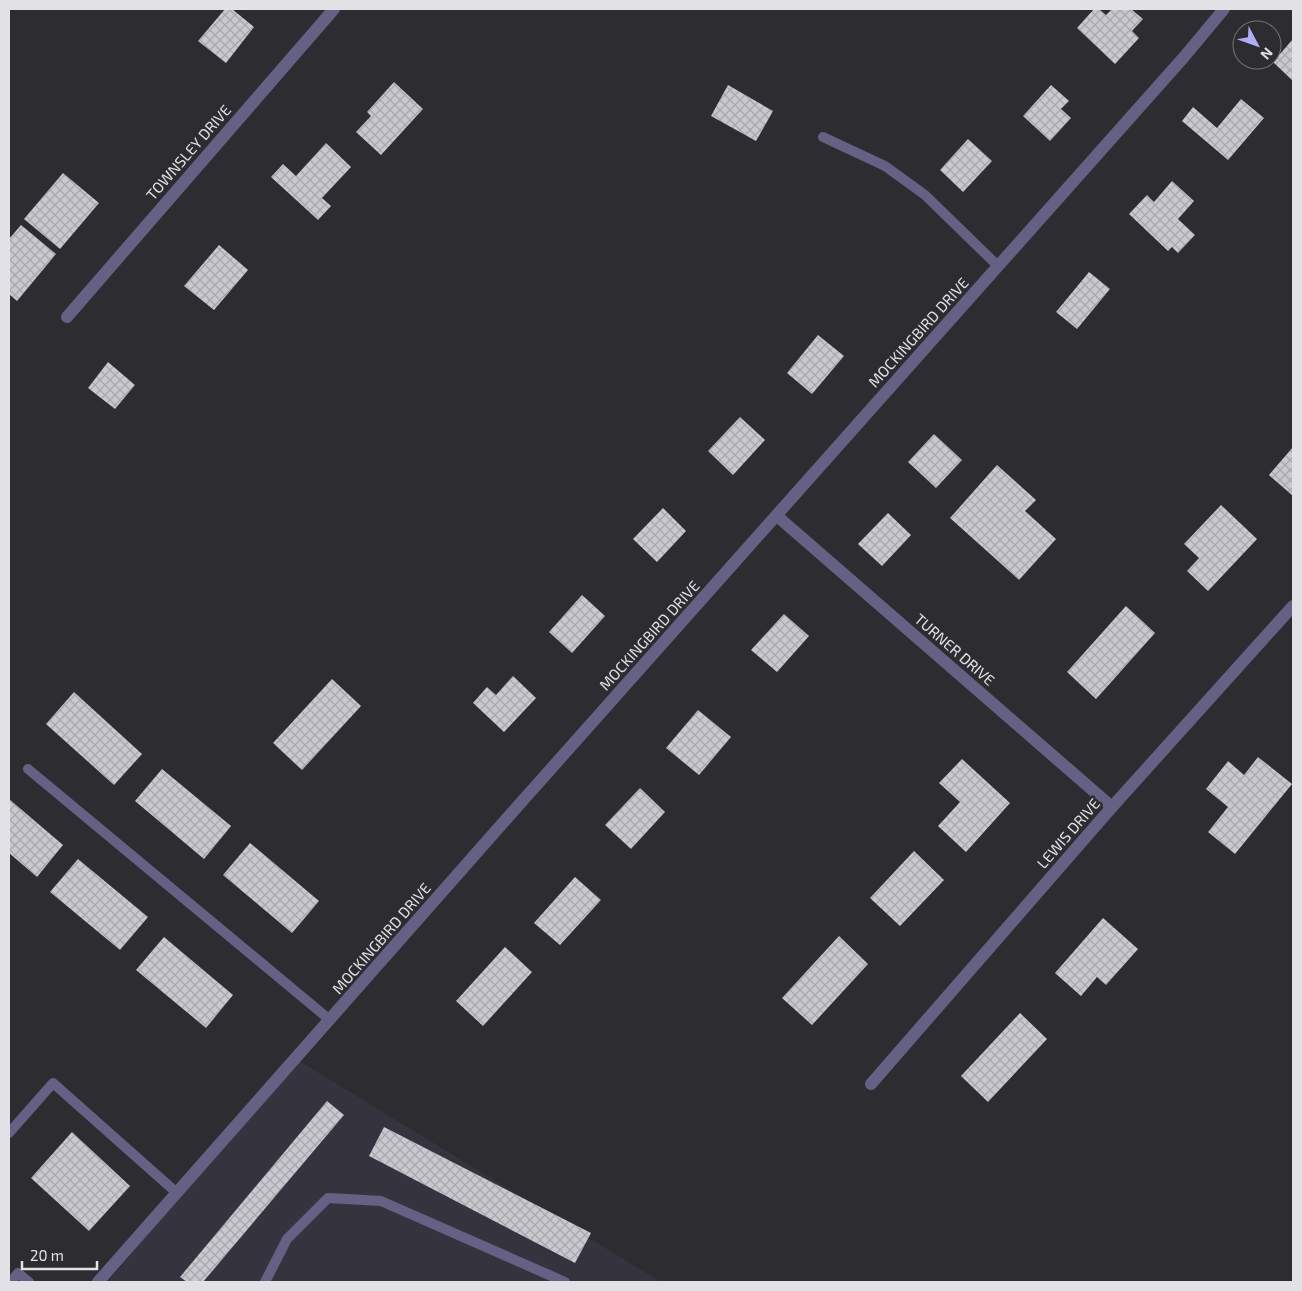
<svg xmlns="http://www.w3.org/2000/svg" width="1302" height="1291" font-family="'Exo 2',sans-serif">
  <defs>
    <pattern id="building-cross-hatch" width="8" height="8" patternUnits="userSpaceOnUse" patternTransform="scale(1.25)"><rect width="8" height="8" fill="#c8c8cf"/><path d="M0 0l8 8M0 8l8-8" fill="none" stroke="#a7a7ac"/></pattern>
  </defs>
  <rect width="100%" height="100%" fill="#2c2c31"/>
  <!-- built -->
  <polygon fill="#35343e" points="296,1059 661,1282 108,1282"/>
  <!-- building -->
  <g fill="url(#building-cross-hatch)">
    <polygon points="225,9 232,9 254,27 226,63 198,41"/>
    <polygon points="1094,9 1099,9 1106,15 1112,9 1131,9 1143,19 1132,31 1139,38 1115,64 1077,28"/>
    <polygon points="1293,39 1293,81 1273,62"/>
    <polygon points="394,82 423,109 381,155 356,132 371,116 367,112"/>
    <polygon points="728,85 773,111 756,141 711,116"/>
    <polygon points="1051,85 1069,101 1061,109 1071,118 1050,141 1023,116"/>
    <polygon points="1241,99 1264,118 1228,160 1182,121 1193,107 1217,128"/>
    <polygon points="968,139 992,161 963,192 940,170"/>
    <polygon points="326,143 351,167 322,198 331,206 318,220 271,177 283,164 296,176"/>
    <polygon points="63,173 99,203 60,249 24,219"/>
    <polygon points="1172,181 1194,201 1178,219 1195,235 1178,253 1172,247 1168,251 1129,214 1147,195 1154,202"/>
    <polygon points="21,225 56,254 17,301 9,294 9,239"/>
    <polygon points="219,245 248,270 214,310 184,286"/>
    <polygon points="1089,272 1110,289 1077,329 1056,312"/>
    <polygon points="818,335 844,356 812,394 787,373"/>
    <polygon points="108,362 135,385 115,409 88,388"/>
    <polygon points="740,417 765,440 733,475 708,451"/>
    <polygon points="934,434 962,460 936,488 908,462"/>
    <polygon points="1293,447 1293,496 1269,475"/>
    <polygon points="997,465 1036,500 1025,511 1056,539 1019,580 950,518"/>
    <polygon points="1221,505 1257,539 1208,591 1187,571 1199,558 1184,544"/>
    <polygon points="663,508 686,531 657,562 633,539"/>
    <polygon points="888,513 911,535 882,566 858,544"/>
    <polygon points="582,595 605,616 572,653 549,632"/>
    <polygon points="1126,606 1155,633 1096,699 1067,672"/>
    <polygon points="784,614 809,636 777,672 751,650"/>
    <polygon points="513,676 536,698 504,732 473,703 487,687 496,695"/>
    <polygon points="332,679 361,706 302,770 273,743"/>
    <polygon points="74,692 142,754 114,785 46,724"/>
    <polygon points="698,710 731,737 699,775 666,748"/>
    <polygon points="1258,757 1292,784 1235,854 1208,832 1228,807 1206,789 1228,761 1244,775"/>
    <polygon points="962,759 1010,803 966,852 938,826 960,802 939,783"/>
    <polygon points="162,769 231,826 204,859 135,801"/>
    <polygon points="640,788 665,812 631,849 605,825"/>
    <polygon points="9,799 63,845 37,877 9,853"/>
    <polygon points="250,843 319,901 292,933 223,875"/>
    <polygon points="914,851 944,880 900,926 870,898"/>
    <polygon points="78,859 148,917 120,950 50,892"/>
    <polygon points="575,877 601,900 560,945 534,923"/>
    <polygon points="1103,918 1138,949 1106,985 1097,977 1081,996 1055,973"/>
    <polygon points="839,936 868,964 812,1025 782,998"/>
    <polygon points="164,937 233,995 206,1028 136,970"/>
    <polygon points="505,947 532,972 483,1026 456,1001"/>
    <polygon points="1020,1013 1047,1039 988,1102 961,1076"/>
    <polygon points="327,1101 344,1115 203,1282 187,1282 180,1277"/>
    <polygon points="384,1127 591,1233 575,1263 369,1156"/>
    <polygon points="72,1132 130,1186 89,1231 31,1178"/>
  </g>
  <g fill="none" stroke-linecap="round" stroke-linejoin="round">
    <!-- service -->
    <g stroke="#646184" stroke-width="10">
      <polyline points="823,137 885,166 925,195 998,266"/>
      <polyline points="28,769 330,1020"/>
      <polyline points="9,1133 53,1083 177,1193"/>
      <polyline points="11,1282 18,1273 29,1282"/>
      <polyline points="265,1282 287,1239 328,1198 381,1201 565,1282"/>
    </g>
    <!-- minor -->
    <g stroke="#646184" stroke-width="12">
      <polyline points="67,317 334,9"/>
      <polyline points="777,516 1112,807"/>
      <polyline points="871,1084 1112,807 1293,606"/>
    </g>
    <!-- tertiary -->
    <polyline stroke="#646184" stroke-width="12" points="98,1282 517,807 1184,57 1224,9"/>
  </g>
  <g text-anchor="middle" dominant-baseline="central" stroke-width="5" stroke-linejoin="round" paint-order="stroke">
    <!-- street labels -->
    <g font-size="15" fill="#e2e2e6" stroke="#2c2c31">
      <text transform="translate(188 152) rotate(-49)">TOWNSLEY DRIVE</text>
      <text transform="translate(918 332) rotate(-48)">MOCKINGBIRD DRIVE</text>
      <text transform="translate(649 635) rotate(-48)">MOCKINGBIRD DRIVE</text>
      <text transform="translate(955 649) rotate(41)">TURNER DRIVE</text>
      <text transform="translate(1068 833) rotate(-49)">LEWIS DRIVE</text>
      <text transform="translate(381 938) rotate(-49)">MOCKINGBIRD DRIVE</text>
    </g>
  </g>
  <!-- border -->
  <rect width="1302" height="1291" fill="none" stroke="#e2e2e6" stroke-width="20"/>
  <!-- north arrow -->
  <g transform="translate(1257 45) rotate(131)"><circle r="24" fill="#2c2c31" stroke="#757579"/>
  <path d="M0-4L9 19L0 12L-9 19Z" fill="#b3acf9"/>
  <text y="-8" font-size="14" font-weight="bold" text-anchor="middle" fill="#e2e2e6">N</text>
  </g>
  <!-- scale -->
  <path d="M22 1261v8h75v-8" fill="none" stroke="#e2e2e6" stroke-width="2.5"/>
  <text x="30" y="1261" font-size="15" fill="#e2e2e6" stroke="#2c2c31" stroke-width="4" paint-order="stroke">20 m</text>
</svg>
